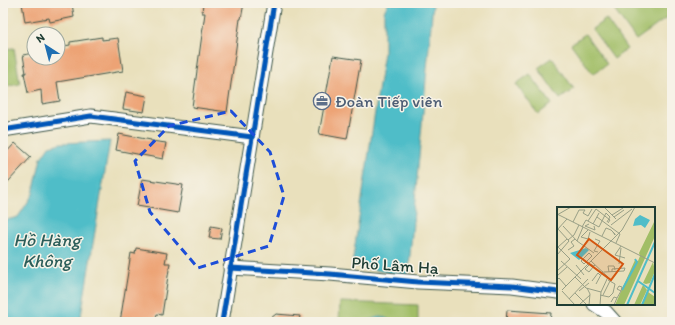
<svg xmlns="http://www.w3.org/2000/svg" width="675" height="325" font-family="Itim,sans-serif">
  <rect width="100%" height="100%" fill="#f7f3e8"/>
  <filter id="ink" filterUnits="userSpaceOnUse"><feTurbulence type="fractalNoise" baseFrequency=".025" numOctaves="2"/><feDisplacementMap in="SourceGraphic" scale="8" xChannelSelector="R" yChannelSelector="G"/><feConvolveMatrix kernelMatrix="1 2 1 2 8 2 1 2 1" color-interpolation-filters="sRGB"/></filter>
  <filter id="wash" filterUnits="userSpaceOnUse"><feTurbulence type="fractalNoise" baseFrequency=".012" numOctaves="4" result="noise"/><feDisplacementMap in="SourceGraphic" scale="16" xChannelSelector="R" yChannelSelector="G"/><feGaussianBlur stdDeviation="0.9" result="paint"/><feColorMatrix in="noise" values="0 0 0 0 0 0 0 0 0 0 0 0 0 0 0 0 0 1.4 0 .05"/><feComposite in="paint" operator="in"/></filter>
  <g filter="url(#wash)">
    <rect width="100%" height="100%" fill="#e9e0bc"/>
    <!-- green -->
    <g fill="#a1be66" stroke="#607e4d">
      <polygon points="609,3 672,3 672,14 636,40"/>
      <polygon points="606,19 627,49 614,59 592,29"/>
      <polygon points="585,34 607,64 593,74 571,44"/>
      <polygon points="14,48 20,84 3,87 3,49"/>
      <polygon points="552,58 574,89 560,99 538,68"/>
      <polygon points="530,74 552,104 538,114 516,84"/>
      <polygon points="340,302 418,305 418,322 339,322"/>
    </g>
    <!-- water -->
    <g fill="#50bdc8" stroke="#387d7e">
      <polygon points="388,3 433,3 408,277 352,265 384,52 384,12"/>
      <polygon points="110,141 80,322 3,322 3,221 18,217 33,194 41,158 49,146 61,143"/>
      <polygon points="378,317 383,317 395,322 364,322"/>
    </g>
    <g id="blocks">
      <!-- building -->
      <g fill="#eda375">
        <polygon points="22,3 72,3 74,17 50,22 49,18 25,22"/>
        <polygon points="203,3 244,3 241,19 240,19 227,112 192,107 205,13 202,13"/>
        <polygon points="102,37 102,40 118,38 123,71 57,82 60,101 42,104 41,90 28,93 24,73 26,73 23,55 34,53 34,58 58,58 58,47 70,45 70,42"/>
        <polygon points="333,56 361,60 347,139 319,134"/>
        <polygon points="126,92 147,96 144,112 123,109"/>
        <polygon points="119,134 151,140 151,141 166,143 163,159 116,150"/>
        <polygon points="15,143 31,157 8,182 3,177 3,156"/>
        <polygon points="142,179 183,185 178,213 137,206"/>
        <polygon points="211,226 222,228 220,239 209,238"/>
        <polygon points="136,248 167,253 165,263 170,263 162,315 157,314 155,322 120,322 131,253 135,254"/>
        <polygon points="507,310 551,313 550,322 506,322"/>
        <polygon points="276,314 300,316 299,322 266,322"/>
      </g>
    </g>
  </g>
  <g filter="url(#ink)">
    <use href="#blocks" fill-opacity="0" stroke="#3d5548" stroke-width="1"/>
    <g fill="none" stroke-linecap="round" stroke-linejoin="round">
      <defs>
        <g id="minor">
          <polyline points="3,130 91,116 252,137"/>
          <polyline points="230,268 330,274 418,282 512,286 558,292"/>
          <polyline points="594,304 606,312 615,322"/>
          <polyline points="222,322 274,3"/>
        </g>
      </defs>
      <!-- minor casing -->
      <use href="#minor" stroke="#3d5548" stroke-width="15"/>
      <!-- minor -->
      <use href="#minor" stroke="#fff" stroke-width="13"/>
      <defs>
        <g id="cycleway">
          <polyline points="3,130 91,116 252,137"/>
          <polyline points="230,268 330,274 418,282 512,286 558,292"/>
          <polyline points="222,322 274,3"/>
        </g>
      </defs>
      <!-- cycleway casing -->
      <use href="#cycleway" stroke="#f7f3e8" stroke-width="8"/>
      <!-- cycleway -->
      <use href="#cycleway" stroke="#0057b8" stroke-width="5"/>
    </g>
  </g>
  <!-- marked area -->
  <path fill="none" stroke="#1d4ed8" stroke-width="3" stroke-dasharray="8 5" stroke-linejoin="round" d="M231 111 270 152 284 196 269 246 198 268 150 212 135 161 169 126Z"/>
  <!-- icons -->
  <defs>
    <symbol id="office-ring" viewBox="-11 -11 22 22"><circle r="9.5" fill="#f7f3e8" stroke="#5c6f8a" stroke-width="1.5"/><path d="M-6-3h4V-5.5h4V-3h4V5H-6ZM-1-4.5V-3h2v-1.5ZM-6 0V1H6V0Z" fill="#5c6f8a"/></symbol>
  </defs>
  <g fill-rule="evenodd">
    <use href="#office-ring" x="312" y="91" width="20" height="20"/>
  </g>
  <g text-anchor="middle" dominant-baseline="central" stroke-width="3" stroke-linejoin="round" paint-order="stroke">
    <!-- service labels -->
    <g font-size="17" fill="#4e5e75" stroke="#f7f3e8" text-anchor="start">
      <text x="335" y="101">Đoàn Tiếp viên</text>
    </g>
    <!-- street labels -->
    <g font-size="17" fill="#1f3d34" stroke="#f7f3e8">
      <text transform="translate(395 265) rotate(4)">Phố Lâm Hạ</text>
    </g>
    <!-- water labels -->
    <g font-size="18" font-style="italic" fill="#2b5d59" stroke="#f7f3e8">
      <text x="47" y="240">Hồ Hàng<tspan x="47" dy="21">Không</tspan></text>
    </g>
  </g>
  <!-- overview -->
  <g transform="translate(557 207)">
    <rect width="98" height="98" fill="#e9e0bc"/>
    <path d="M98 13V29L67 98H58L78 53 81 54 83 49 82 46ZM96 55 98 64 93 76 89 77 86 76ZM86 78 90 83 83 98H77ZM91 85 98 90V98H85Z" fill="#a1be66"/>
    <path d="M83 8 93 13 88 21 84 18 76 19 78 12ZM29 41 32 43 22 53 13 46Z" fill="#50bdc8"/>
    <path fill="none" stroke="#50bdc8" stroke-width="2" d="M81 74 98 86M65 83 80 55 78 52M70 98 98 35M85 98 98 67"/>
    <path fill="none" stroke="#989f86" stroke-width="1" d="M47 0 59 12M28 3 26 6 31 9 35 2M0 7 98 56M0 8 14 0M55 8 66 1M40 10 63 27 59 36M57 10 67 3M31 14 39 2 53 13 51 16M16 15 22 3H28M32 17 28 19 38 23 37 19M36 17 42 6M54 18 75 2M6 19 20 34 37 46M25 20 29 13 42 20 49 6 53 10 50 15M0 23 10 12M31 23 24 30 31 32 33 25M45 29 49 21 54 23 58 27V28L56 25M38 32 43 34 37 44 41 45M11 33 17 28 22 18M20 34 26 20M0 39 13 52 0 64M64 39 58 48 68 51M1 40 10 32M11 43 17 39 14 35 18 32M32 46 35 49 27 57 24 54ZM0 48 12 34 1 22M4 54 24 72M34 54 51 70 44 85 43 98M62 57 64 41M19 58 27 68M37 59 33 57 28 62 32 65 37 59 38 58M47 65 67 64 68 61 55 62V65M52 65 51 59H57L58 63M0 69 10 60M18 70 29 81 44 85M0 73 2 71 9 79M35 74 41 66 43 68M39 77 46 64M30 81 33 87 32 98M5 83 65 23 78 0M5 84 18 98M22 84 32 76M18 86 30 98M43 88 52 90 56 86 58 77 51 73M46 88 53 74M60 91 64 84 65 80 62 79 60 82 64 84M12 92 31 72M54 95 57 90 60 91 57 98M22 98 33 88"/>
    <path fill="#d45610" fill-opacity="0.15" stroke="#d45610" stroke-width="2" d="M32 32 66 57 54 73 20 48Z"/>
    <rect width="98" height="98" fill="none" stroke="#1f3d34" stroke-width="2"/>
  </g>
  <!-- margin -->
  <rect width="675" height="325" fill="none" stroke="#f7f3e8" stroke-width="16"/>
  <!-- north arrow -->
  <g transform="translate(46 46) rotate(324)"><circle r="19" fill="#f7f3e8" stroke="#a1aaa0"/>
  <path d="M0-3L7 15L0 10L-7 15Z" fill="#1f6fb2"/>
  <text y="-6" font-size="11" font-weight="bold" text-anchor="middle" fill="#1f3d34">N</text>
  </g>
</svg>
